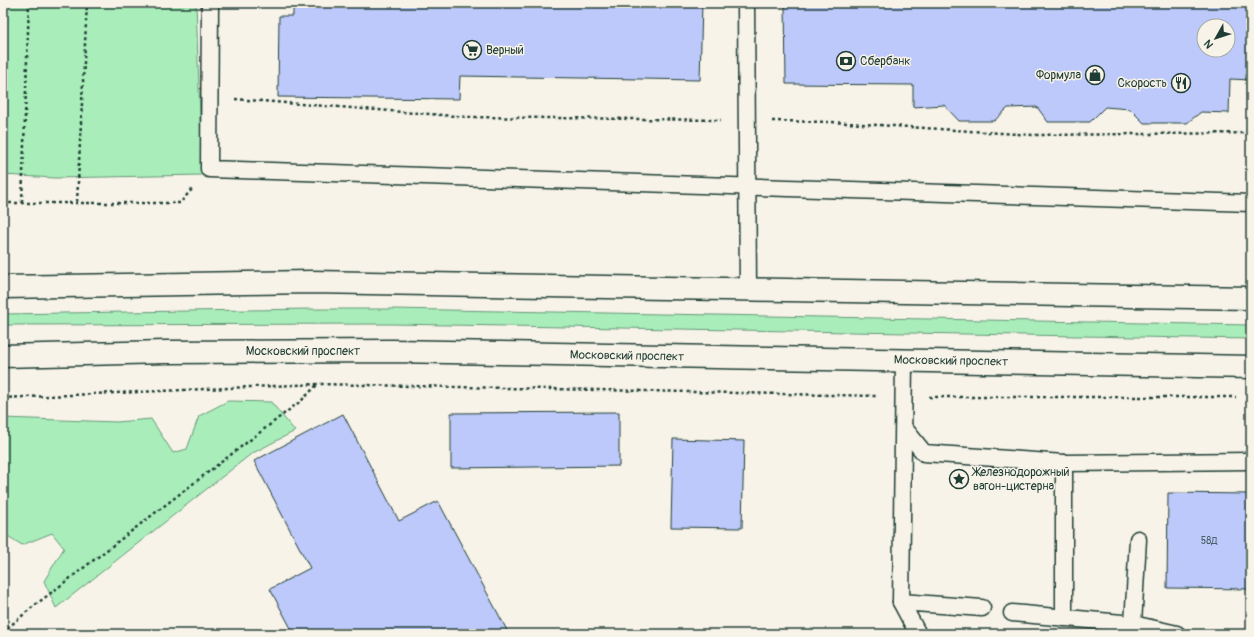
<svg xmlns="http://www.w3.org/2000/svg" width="1254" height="637" font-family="Pangolin,sans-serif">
  <rect width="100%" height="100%" fill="#f7f3e8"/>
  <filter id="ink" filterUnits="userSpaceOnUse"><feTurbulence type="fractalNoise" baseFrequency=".025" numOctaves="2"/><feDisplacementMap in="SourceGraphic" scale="8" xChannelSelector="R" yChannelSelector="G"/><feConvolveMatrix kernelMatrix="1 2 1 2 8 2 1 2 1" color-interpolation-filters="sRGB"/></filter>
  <g filter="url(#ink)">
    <!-- green -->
    <g fill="#a9eeba" stroke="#649677">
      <polygon points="3,3 196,3 202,175 55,178 3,175"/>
      <polygon points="311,309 392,309 1251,325 1251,339 392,324 3,325 3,314"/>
      <polygon points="228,401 271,402 295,431 251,454 56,608 44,581 64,548 52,533 22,545 3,533 3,418 117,422 151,419 173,453 187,449 199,416"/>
    </g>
    <!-- building -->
    <g fill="#bdc9fa" stroke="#1f3d34" fill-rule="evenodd">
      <polygon points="293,3 702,3 700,80 460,76 459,99 278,97 279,16 293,16"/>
      <path d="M785 3H1251V80L1230 79 1229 113 1201 112 1187 123H1144L1130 109 1105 107 1090 122H1048L1037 107 1008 108 994 121H959L944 105 913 107V85L786 84ZM1204 26H1228V50H1204Z"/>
      <polygon points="619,412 619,466 451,468 451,413"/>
      <polygon points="343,414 399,521 438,501 509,634 294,634 270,589 310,568 254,461"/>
      <polygon points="673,439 744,441 742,528 671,527"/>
      <polygon points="1168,493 1251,494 1251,589 1167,588"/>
    </g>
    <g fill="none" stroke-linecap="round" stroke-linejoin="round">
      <defs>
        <g id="service">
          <polyline points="210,3 209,169 1251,203"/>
          <polyline points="746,3 748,288"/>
          <polyline points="904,428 924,453 1064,463 1251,461"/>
          <polyline points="901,602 904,361"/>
          <polyline points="1012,613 1133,624 1177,634"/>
          <polyline points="1064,618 1064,463"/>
          <polyline points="1133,624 1138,539"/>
          <polyline points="918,634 901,602 982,608"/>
        </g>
        <g id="primary">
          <polyline points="3,287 311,282 1251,298"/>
          <polyline points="3,356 165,352 392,351 1251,367"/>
        </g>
      </defs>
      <!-- service casing -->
      <use href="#service" stroke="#1f3d34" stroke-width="19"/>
      <!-- primary casing -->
      <use href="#primary" stroke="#1f3d34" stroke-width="25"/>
      <!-- path -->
      <g stroke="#1f3d34" stroke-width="2.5" stroke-dasharray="3 3" stroke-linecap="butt">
        <polyline points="235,99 468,117 721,120"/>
        <polyline points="772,121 832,122 1032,135 1251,133"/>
        <polyline points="22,202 29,3"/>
        <polyline points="77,202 87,3"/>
        <polyline points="3,203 180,203 193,188"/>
        <polyline points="929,397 1236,397"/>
        <polyline points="3,398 318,384 878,396"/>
        <polyline points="3,632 30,609 302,400 317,385"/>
      </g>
      <!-- service -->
      <use href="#service" stroke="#f7f3e8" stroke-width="16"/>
      <!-- primary -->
      <use href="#primary" stroke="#f7f3e8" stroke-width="22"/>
    </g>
  </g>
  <!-- icons -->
  <defs>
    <symbol id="supermarket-ring" viewBox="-11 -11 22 22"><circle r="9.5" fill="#f7f3e8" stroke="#1f3d34" stroke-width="1.5"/><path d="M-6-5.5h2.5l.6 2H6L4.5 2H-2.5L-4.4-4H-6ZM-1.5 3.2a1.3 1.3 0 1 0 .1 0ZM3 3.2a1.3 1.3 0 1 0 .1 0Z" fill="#1f3d34"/></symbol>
    <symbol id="bank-ring" viewBox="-11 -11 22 22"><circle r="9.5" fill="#f7f3e8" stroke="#1f3d34" stroke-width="1.5"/><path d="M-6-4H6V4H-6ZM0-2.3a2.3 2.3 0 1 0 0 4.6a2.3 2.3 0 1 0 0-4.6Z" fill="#1f3d34"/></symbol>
    <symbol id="shop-ring" viewBox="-11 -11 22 22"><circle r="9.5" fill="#f7f3e8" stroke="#1f3d34" stroke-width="1.5"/><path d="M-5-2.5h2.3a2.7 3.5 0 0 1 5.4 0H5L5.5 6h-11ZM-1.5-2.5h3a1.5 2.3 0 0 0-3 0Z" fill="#1f3d34"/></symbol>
    <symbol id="restaurant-ring" viewBox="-11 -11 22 22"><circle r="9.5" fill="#f7f3e8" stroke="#1f3d34" stroke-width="1.5"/><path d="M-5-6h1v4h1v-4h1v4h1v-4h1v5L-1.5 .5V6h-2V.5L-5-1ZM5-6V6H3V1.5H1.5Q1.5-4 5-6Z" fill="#1f3d34"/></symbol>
    <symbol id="sight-ring" viewBox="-11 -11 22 22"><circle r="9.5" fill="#f7f3e8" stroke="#1f3d34" stroke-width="1.5"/><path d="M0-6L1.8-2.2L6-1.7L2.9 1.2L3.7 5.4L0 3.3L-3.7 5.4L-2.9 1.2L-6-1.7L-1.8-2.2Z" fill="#1f3d34"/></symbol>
  </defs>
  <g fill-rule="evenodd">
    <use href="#supermarket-ring" x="461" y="39" width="22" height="22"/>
    <use href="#bank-ring" x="835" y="50" width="22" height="22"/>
    <use href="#shop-ring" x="1084" y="64" width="22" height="22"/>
    <use href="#restaurant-ring" x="1170" y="72" width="22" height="22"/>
    <use href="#sight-ring" x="948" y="468" width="22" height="22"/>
  </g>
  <g text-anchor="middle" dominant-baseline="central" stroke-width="3" stroke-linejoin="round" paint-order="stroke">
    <!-- number labels -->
    <g font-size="10" fill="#466066">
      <text x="1209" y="541">58Д</text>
    </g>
    <!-- poi labels -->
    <g font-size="12" fill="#1f3d34" stroke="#f7f3e8" text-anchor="start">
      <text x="486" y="50">Верный</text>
      <text x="860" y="61">Сбербанк</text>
      <text x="1081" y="75" text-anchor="end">Формула</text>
      <text x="1167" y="83" text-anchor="end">Скорость</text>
      <text x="973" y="472">Железнодорожный<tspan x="973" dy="14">вагон-цистерна</tspan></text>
    </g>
    <!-- street labels -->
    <g font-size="12" fill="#1f3d34" stroke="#f7f3e8">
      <text x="303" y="351">Московский проспект</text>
      <text transform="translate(627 356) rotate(1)">Московский проспект</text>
      <text transform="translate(951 361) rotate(1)">Московский проспект</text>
    </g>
  </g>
  <!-- margin -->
  <rect width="1254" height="637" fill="none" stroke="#f7f3e8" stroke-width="16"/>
  <rect x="8" y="8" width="1238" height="621" fill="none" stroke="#1f3d34" stroke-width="1.5" filter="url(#ink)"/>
  <!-- north arrow -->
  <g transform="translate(1216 38) rotate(231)"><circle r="19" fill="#f7f3e8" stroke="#a1aaa0"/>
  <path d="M0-3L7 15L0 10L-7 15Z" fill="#1f3d34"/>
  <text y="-6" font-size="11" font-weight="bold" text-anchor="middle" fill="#1f3d34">N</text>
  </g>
</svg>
